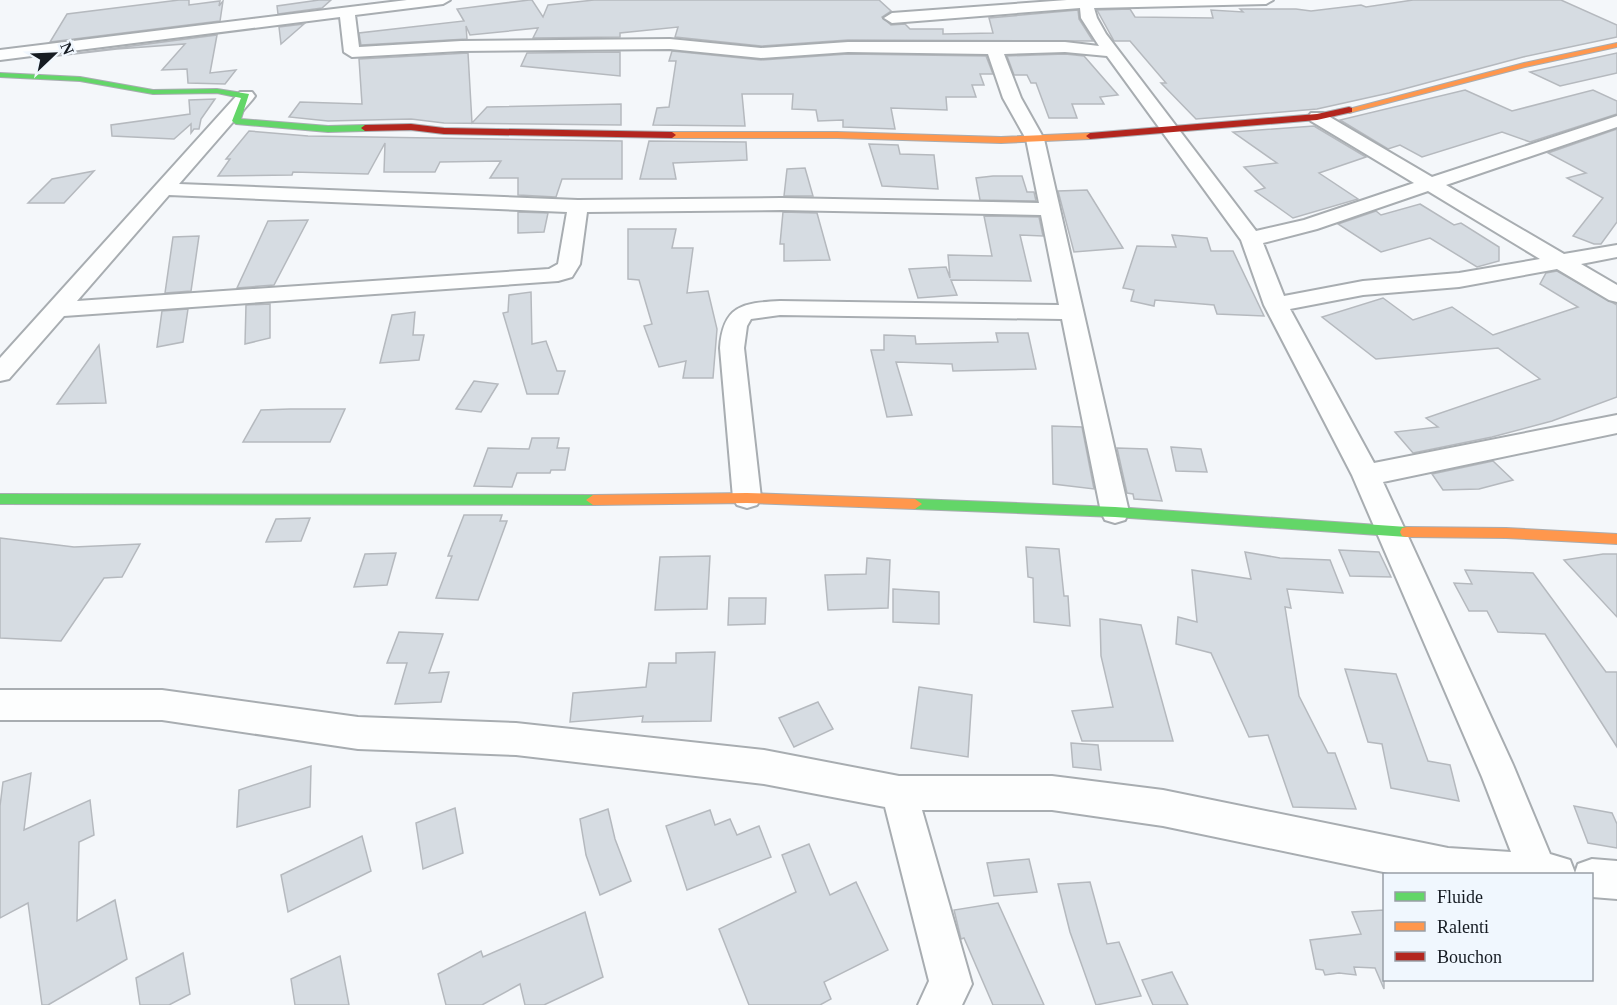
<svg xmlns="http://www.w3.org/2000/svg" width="1617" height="1005" font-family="Georgia,serif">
  <rect width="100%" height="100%" fill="#f4f7fa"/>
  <!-- building -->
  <g fill="#d6dce2" stroke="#b5b9be" stroke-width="1.5">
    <polygon points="179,0 189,0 189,5 220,1 219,6 223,1 220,21 50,42 67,14"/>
    <polygon points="319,0 331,0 322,8 278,14 277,6"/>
    <polygon points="529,0 532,0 543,17 548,5 594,0 879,0 891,11 882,17 891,25 905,24 910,29 943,29 943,34 993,33 989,18 1078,10 1079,19 1093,41 848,40 761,46 675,37 678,27 620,33 620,37 533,38 538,28 470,35 466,26 467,39 361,45 359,33 464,21 457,9"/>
    <polygon points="1413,0 1561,0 1617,25 1617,37 1523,57 1389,93 1317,109 1196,119 1161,83 1166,83 1130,41 1114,41 1097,10 1130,9 1135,17 1213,18 1211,10 1243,12 1240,9 1296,9 1311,11 1361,5 1366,7"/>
    <polygon points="304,24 281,44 279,27"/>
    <polygon points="217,35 210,73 236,70 225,84 188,83 187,69 162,70 185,44 117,49 40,58"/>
    <polygon points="672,51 761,60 848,54 986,56 993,74 980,74 984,85 972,85 976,97 946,97 947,110 891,108 895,129 843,127 843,120 818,121 816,110 792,109 793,94 742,94 745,126 653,125 657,108 669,107 676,61 669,61"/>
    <polygon points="620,52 620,76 521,66 527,53"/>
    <polygon points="468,53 472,123 487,107 621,104 621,125 444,123 411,119 328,121 289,117 300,102 362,104 359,59"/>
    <polygon points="1617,53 1617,73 1560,86 1530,72"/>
    <polygon points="1065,54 1084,56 1118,95 1100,97 1104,104 1072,104 1077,118 1049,118 1036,83 1031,83 1027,75 1014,75 1007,56"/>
    <polygon points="1465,90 1512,111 1593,90 1617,101 1617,114 1530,142 1502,132 1422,157 1400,145 1388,149 1340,120"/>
    <polygon points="215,99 201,119 199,129 194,129 191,133 191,124 174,139 112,136 111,125 190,114 189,100"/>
    <polygon points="1314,126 1366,157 1319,173 1358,199 1293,218 1255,191 1265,188 1244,167 1277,163 1233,132"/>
    <polygon points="1617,129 1617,222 1601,244 1594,244 1573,236 1603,198 1567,178 1586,173 1548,153"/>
    <polygon points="249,131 308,136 622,141 622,179 562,179 556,197 518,195 518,178 490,178 501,161 440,162 435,172 384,172 385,143 368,174 293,172 292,175 218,176 230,159 226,159"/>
    <polygon points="649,141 746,142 747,160 673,163 676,179 640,179"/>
    <polygon points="869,144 898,145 900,154 934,155 938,189 882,186"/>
    <polygon points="805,168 813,196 784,196 787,169"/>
    <polygon points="94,171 64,203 28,203 52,179"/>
    <polygon points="993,176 1022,176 1027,192 1034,192 1036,201 980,200 976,178"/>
    <polygon points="1087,190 1123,248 1074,252 1058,191"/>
    <polygon points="1420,204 1454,225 1461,223 1499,247 1499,261 1477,267 1430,238 1381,252 1338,224 1376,211 1381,215"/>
    <polygon points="518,212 548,213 544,232 518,233"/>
    <polygon points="783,212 817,213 830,260 784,261 784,244 780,244"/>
    <polygon points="984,216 1039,217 1043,236 1020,235 1031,281 951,280 957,295 918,298 909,269 946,267 950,278 948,255 992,256"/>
    <polygon points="308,220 274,285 237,288 268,221"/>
    <polygon points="628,229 676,229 672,248 693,248 687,293 708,291 717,329 713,378 683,378 686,361 659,367 644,326 652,324 639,280 628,279"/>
    <polygon points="1172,235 1207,238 1211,251 1233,251 1264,316 1217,314 1214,305 1155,300 1154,306 1131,301 1134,290 1123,288 1137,246 1176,247"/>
    <polygon points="199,236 191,291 165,293 173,237"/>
    <polygon points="1557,271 1617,305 1617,397 1552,421 1492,437 1413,453 1395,432 1438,427 1426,418 1540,379 1498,348 1376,359 1322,317 1383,298 1413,320 1452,307 1493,335 1578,307 1540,284 1546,273"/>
    <polygon points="531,292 532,344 546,341 557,371 565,371 558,394 527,394 503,313 508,312 509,295"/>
    <polygon points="270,304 270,338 245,344 246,305"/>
    <polygon points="188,309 183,342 157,347 162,311"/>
    <polygon points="415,312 413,335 424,335 419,360 380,363 392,315"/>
    <polygon points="996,333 1028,333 1036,369 953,371 952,364 896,362 912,415 887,417 871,350 884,350 884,335 915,336 916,344 998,342"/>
    <polygon points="99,345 106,403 57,404"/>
    <polygon points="474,381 498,384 481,412 456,409"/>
    <polygon points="290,409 345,409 330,442 243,442 261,410"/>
    <polygon points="1052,426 1082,427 1094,489 1053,484"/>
    <polygon points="532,438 559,438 557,448 569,448 565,470 551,470 550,473 517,473 512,487 474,486 488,448 529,449"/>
    <polygon points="1171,447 1201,449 1207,472 1176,471"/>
    <polygon points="1117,448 1147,449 1162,501 1134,499 1133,494 1127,493"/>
    <polygon points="1493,461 1513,480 1479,489 1443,490 1432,474"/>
    <polygon points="464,515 502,515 500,521 507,521 478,600 436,598 452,556 448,556"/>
    <polygon points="310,518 301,541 266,542 276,519"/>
    <polygon points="0,538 74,547 140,544 122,577 104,578 61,641 0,638"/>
    <polygon points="1026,547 1059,549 1064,596 1068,596 1070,626 1034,622 1033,578 1028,577"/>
    <polygon points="1339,550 1379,552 1391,577 1350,576"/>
    <polygon points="1245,552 1280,558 1330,560 1343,593 1287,589 1291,608 1285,607 1299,696 1328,753 1335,753 1356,809 1293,807 1268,735 1249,737 1211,653 1176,644 1178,617 1197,622 1192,570 1251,579"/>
    <polygon points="396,553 387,585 354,587 365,554"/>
    <polygon points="1603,554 1617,554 1617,617 1564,560"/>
    <polygon points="710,556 707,609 655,610 660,557"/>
    <polygon points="867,558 890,560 888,608 828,610 825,575 866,574"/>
    <polygon points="1465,570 1533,573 1606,672 1617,672 1617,747 1545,634 1498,632 1487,611 1469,611 1454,583 1472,584"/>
    <polygon points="893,589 939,592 939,624 893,622"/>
    <polygon points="729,598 766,598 765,624 728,625"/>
    <polygon points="1100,619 1141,625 1173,741 1082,741 1072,711 1113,707 1101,656"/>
    <polygon points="399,632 443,634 429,673 449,672 441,702 395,704 407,663 387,663"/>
    <polygon points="715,652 711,721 642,722 643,716 570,722 573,693 646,687 649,663 676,663 676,653"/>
    <polygon points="1345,669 1396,674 1428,761 1450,765 1459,801 1391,788 1382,744 1368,742"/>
    <polygon points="919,687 972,695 968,757 911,748"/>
    <polygon points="818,702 833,729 794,747 779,718"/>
    <polygon points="1071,743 1098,745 1101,770 1073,767"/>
    <polygon points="311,766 310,807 237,827 239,790"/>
    <polygon points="31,773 24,830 90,800 94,835 79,842 77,921 115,900 127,959 48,1005 42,1005 28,903 0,918 0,806 3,782"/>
    <polygon points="1574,806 1612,813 1617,824 1617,848 1588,843"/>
    <polygon points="455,808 463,853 423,869 416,823"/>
    <polygon points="608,809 615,839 631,881 600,895 586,855 580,819"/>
    <polygon points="710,810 715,825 730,819 737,835 759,826 771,857 687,890 666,826"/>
    <polygon points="362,836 371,871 288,912 281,875"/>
    <polygon points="809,844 830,895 856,882 888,950 824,982 831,999 820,1005 749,1005 719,929 796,892 782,855"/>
    <polygon points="1029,859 1037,892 994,896 987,863"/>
    <polygon points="1090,882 1107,944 1119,942 1141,996 1096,1005 1070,932 1058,884"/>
    <polygon points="998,903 1044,1005 993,1005 964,938 961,939 954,910"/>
    <polygon points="1384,910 1384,989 1375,968 1354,967 1356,975 1339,973 1325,975 1323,970 1316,969 1310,940 1361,934 1352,912"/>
    <polygon points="585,912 603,977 544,1005 525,1005 520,984 482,1005 446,1005 438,974 481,951 483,957"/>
    <polygon points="183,953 190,994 169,1005 140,1005 136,978"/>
    <polygon points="340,956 349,1005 295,1005 291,979"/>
    <polygon points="1172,972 1188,1005 1153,1005 1142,980"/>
  </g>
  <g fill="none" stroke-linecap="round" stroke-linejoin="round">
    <defs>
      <path id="street" d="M407 0H450L443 4 355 15 359 47 461 41 670 39 761 48 848 42H1065L1099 46 1081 18 1080 8 892 23 884 18 892 13 1067 0H1273L1266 4 1094 8 1097 18 1106 34 1256 231 1304 220 1414 183 1311 121 1308 117 1311 113H1323L1432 177 1617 116V127L1446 185 1564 254 1617 245V257L1581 264 1617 285V302L1609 300 1557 269 1459 287 1363 295 1290 309 1374 463 1617 415V433L1383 482 1513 765 1550 854 1570 860 1575 873 1578 864 1592 859 1617 861V899L1592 897V874H1393L1163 826 1052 810H922L972 984 962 1005H918L929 981 885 807 764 784 516 755 358 749 162 720H0V690H162L358 717 516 723 764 750 899 776H1052L1163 790 1448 848 1511 852 1482 777 1352 475 1264 305 1241 240 1107 56 1065 52 1004 54 1021 98 1044 139 1129 512 1125 520 1115 523 1105 520 1101 512 1062 319 780 315 751 319 747 326 744 348 761 498 757 505 747 508 737 505 733 498 720 348C723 306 742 303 780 301L1059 305 1041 215 781 210 587 212 580 264 572 277 558 281 64 316 9 379 0 381V358L240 92H252L255 96 252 100 179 184 578 200 781 198 1039 203 1026 139 1003 98 988 54 848 52 761 58 670 49 461 51 352 57 344 52 340 17 0 60V50ZM1428 191 1540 259 1459 273 1363 281 1284 296 1263 243 1317 229ZM169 195 567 212 558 264 549 269 77 301Z"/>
      <g id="fast">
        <polygon points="0,73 80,77 153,90 217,89 249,94 241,119 328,126 365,125 369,128 365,131 328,132 236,124 232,121 241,98 217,93 153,94 80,81 0,77"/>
        <polygon points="0,494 593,495 600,500 593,505 0,504"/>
        <polygon points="915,499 1115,507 1407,527 1412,528 1414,532 1412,536 1407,537 1115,517 915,509 908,504"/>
      </g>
      <g id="slow">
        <polygon points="1617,43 1617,47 1525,67 1349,113 1345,110 1524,63"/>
        <polygon points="837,132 1001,137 1090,133 1094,136 1090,139 1001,143 837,138 672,138 668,135 672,132"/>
        <polygon points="747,493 915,499 922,504 915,509 747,503 593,505 586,500 593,495"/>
        <polygon points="1407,527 1506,528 1617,534 1617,544 1506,538 1407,537 1402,536 1400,532 1402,528"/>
      </g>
      <g id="jam">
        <polygon points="1349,107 1352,108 1352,112 1317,120 1090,139 1086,136 1090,133 1317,114"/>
        <polygon points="411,124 444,128 672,132 676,135 672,138 444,134 411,130 365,131 361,128 365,125"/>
      </g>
    </defs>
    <!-- street casing -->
    <use href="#street" stroke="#a8adb1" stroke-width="4"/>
    <!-- fast casing -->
    <use href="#fast" stroke="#a8adb1" stroke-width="2"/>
    <!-- slow casing -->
    <use href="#slow" stroke="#a8adb1" stroke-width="2"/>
    <!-- jam casing -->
    <use href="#jam" stroke="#a8adb1" stroke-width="2"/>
    <!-- street -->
    <use href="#street" fill="#fdfefe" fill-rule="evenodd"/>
    <!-- fast -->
    <use href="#fast" fill="#63d668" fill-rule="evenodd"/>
    <!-- slow -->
    <use href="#slow" fill="#ff974d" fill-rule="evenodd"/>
    <!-- jam -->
    <use href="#jam" fill="#b3261e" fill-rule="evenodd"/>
  </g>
  <!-- legend -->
  <rect x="1383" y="873" width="210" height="108" fill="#f0f7fe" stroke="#989fa6" stroke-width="1.5"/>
  <rect x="1395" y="892" width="30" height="9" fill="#63d668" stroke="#989fa6" stroke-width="1.5"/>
  <text x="1437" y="903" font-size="18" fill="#151b22">Fluide</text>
  <rect x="1395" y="922" width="30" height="9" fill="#ff974d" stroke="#989fa6" stroke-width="1.5"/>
  <text x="1437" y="933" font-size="18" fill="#151b22">Ralenti</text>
  <rect x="1395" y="952" width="30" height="9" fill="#b3261e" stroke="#989fa6" stroke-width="1.5"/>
  <text x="1437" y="963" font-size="18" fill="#151b22">Bouchon</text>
  <!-- north arrow -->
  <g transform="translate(54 54) rotate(67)" stroke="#f0f7fe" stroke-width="4.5" paint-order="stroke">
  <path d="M0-4.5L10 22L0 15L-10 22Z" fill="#151b22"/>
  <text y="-9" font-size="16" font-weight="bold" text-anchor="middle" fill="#151b22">N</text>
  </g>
</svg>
